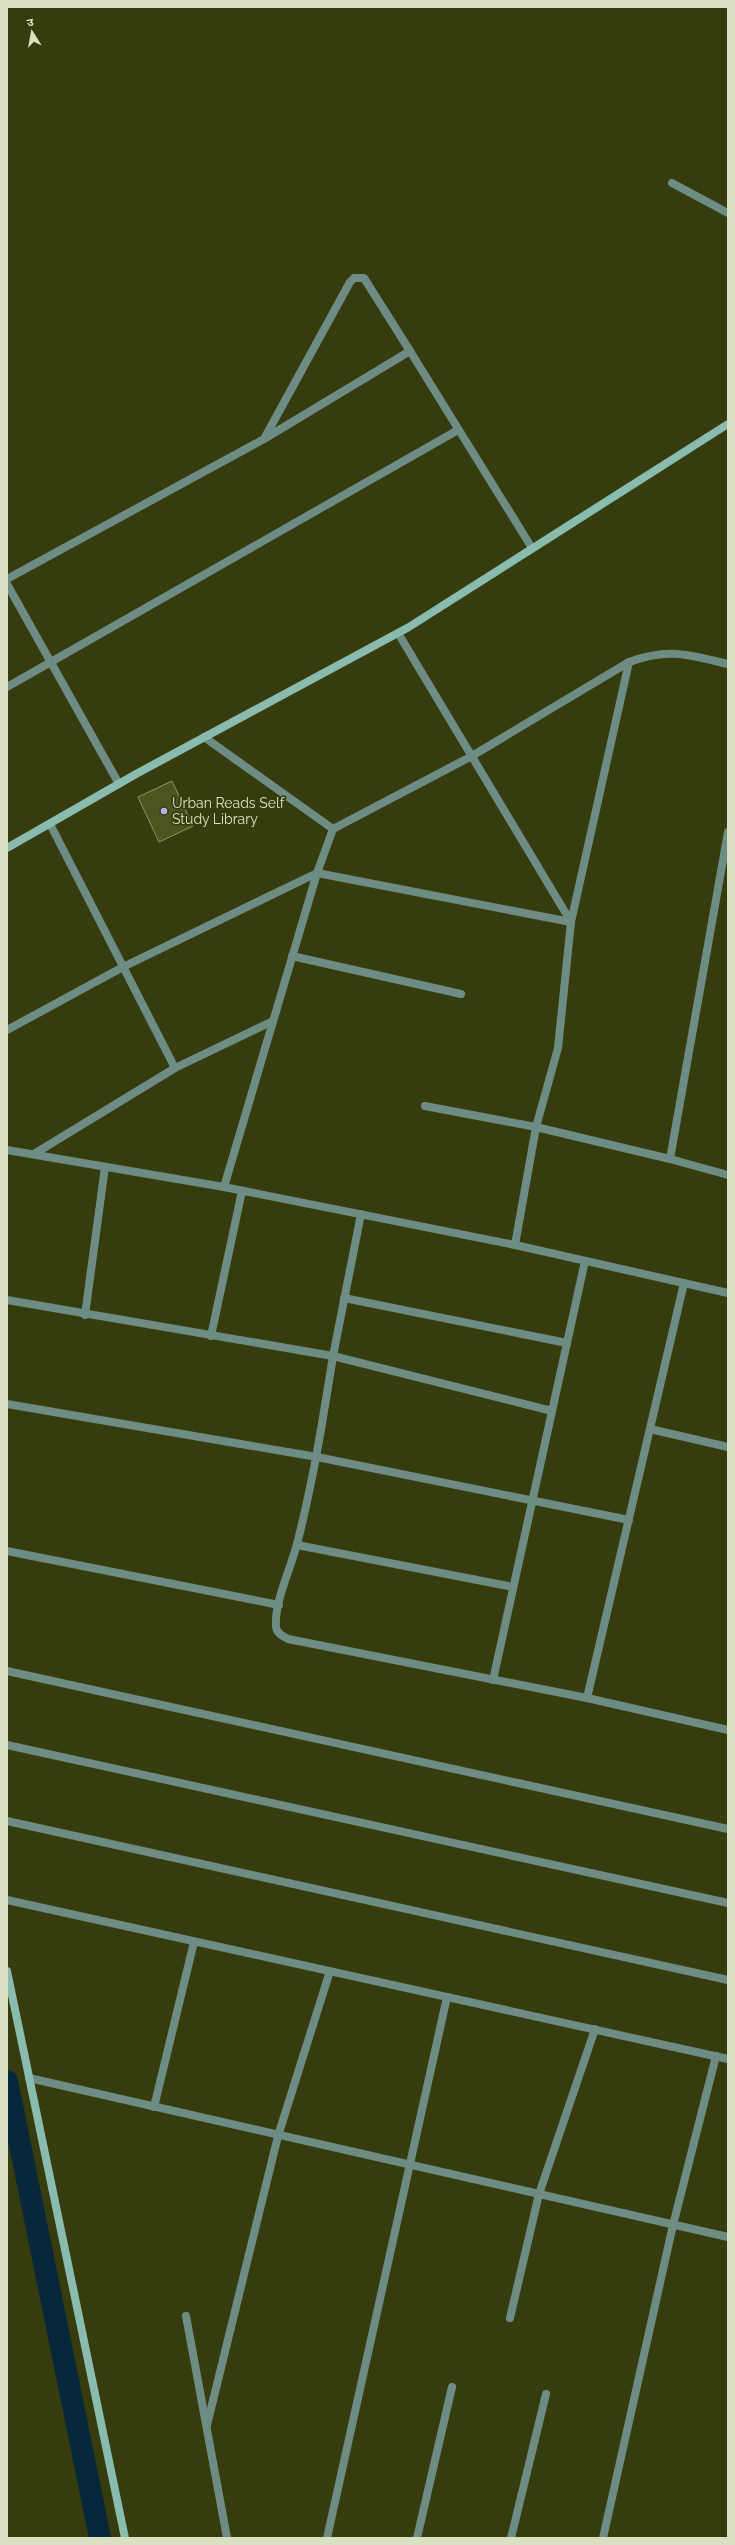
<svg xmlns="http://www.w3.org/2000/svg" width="735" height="2545" font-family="Raleway,'Noto Sans Devanagari',sans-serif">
  <rect width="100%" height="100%" fill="#363c0e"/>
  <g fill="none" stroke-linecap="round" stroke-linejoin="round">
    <!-- canal -->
    <polyline stroke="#06283a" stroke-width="22" points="7,2081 100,2538"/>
  </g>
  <!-- building -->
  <polygon fill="#4c541f" stroke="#8d975b" points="172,781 193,826 159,842 138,797"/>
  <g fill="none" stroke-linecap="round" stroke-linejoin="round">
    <!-- lane -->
    <polyline stroke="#6d8c84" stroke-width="8" points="672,183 728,213"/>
    <!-- street -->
    <g stroke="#6d8c84" stroke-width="8">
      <polyline points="410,351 532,548"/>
      <polyline points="7,579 264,439 410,351 364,278 354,278 350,282 264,439"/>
      <polyline points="7,584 119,784"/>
      <polyline points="7,687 458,430"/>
      <polyline points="204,737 333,829 317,873 224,1187"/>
      <path d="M333 829 472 756 629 662C669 647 689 655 728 664"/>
      <polyline points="292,956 461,994"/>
      <polyline points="7,1030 123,967 317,873 571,922 629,662"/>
      <polyline points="175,1068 273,1021"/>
      <polyline points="425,1106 536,1127 670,1159 728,832"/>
      <polyline points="7,1150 224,1187 515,1245 536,1127 558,1048 571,922 398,633"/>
      <polyline points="34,1154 175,1068 50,824"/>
      <polyline points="670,1159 728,1175"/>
      <polyline points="361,1214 333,1356 552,1411"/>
      <polyline points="515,1245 728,1293"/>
      <polyline points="344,1298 567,1343"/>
      <path d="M7 1300 333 1356C323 1419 313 1482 297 1544 291 1568 274 1602 276 1627 277 1634 283 1636 288 1639L587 1698 728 1730"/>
      <polyline points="85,1315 105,1167"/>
      <polyline points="211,1336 242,1191"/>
      <polyline points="7,1404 317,1457 629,1520"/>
      <polyline points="650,1429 728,1447"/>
      <polyline points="297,1545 513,1587"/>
      <polyline points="7,1551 279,1605"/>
      <polyline points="7,1671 728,1829"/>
      <polyline points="493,1680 585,1261"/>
      <polyline points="587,1698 684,1283"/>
      <polyline points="7,1745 728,1903"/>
      <polyline points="7,1821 728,1980"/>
      <polyline points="7,1900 728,2059"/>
      <polyline points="29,2078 728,2237"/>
      <polyline points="154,2107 194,1942"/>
      <polyline points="186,2316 227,2538"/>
      <polyline points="510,2318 539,2194 595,2029"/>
      <polyline points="207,2425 278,2136 330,1971"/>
      <polyline points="327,2538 447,1997"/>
      <polyline points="417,2538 452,2387"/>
      <polyline points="511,2538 546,2394"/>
      <polyline points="603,2538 673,2225 716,2056"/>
    </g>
    <!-- secondary -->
    <g stroke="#89bcae" stroke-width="8">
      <polyline points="7,848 136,774 409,627 728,424"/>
      <polyline points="7,1971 125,2538"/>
    </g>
  </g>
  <!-- markers -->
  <circle fill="#bea9f5" stroke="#363c0e" stroke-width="1.5" cx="164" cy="811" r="4"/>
  <g text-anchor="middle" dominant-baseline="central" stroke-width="3.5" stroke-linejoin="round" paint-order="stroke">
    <!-- poi labels -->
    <g font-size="14" fill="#dae1c2" stroke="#363c0e" text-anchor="start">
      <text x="172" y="803">Urban Reads Self<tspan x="172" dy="16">Study Library</tspan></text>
    </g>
  </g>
  <!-- border -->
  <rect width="735" height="2545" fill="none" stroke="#dae1c2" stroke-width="16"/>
  <!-- north arrow -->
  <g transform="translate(32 32) rotate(349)" stroke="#363c0e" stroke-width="3" paint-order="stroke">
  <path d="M0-3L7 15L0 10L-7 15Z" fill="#dae1c2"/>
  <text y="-6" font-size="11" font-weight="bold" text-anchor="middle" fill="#dae1c2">उ</text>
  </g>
</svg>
